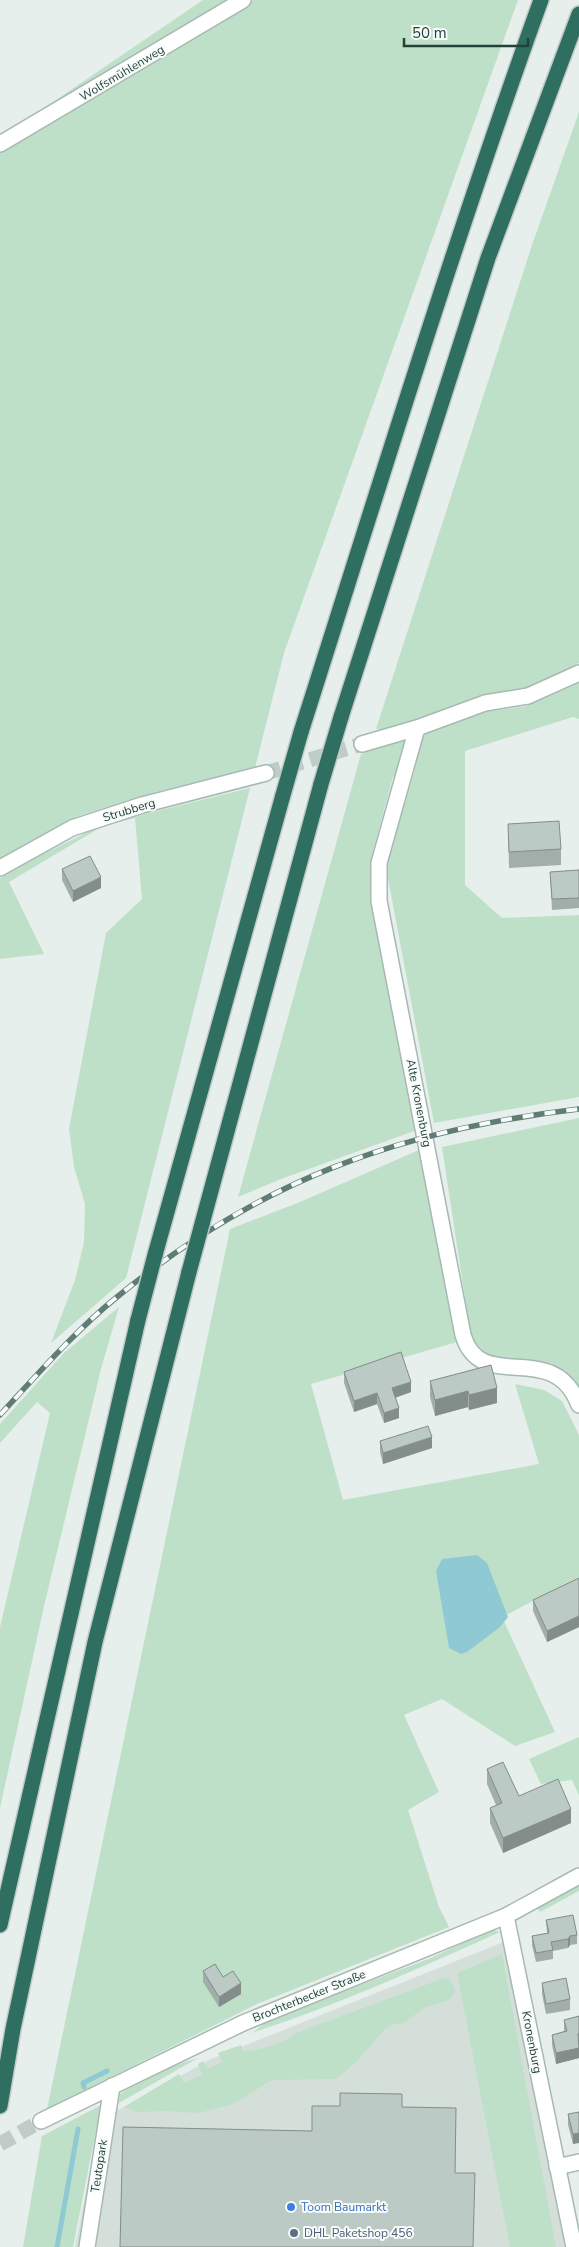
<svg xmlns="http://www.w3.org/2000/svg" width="579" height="2247" font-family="'Nunito Sans',sans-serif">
  <rect width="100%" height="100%" fill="#e6efeb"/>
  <!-- built -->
  <polygon fill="#d4dfda" points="506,1941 565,2247 75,2247 100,2120 211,2059"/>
  <!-- green -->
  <g fill="#bfe0c8">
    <polygon points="203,0 518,0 284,653 255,768 159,791 78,816 0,860 0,138"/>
    <polygon points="579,112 579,663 527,689 386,731 376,729 532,245"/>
    <polygon points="579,680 579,719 573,717 465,751 465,885 502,918 579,915 579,1097 434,1123 386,868 415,769 393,777 371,858 379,944 417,1130 281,1179 238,1197 361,754 485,712 527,706"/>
    <polygon points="250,788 126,1278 51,1343 75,1280 84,1242 85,1204 74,1167 69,1129 106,933 142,899 135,818 103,826 9,882 44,954 0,959 0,878 23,864 104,824"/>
    <polygon points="579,1118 579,1388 575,1385 510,1370 506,1359 485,1353 471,1338 442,1147"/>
    <polygon points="419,1150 457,1342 311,1384 343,1500 539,1464 515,1384 544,1390 562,1401 579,1435 579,1577 502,1617 555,1732 515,1746 442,1699 404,1715 439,1792 408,1810 439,1907 449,1927 257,2004 47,2109 230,1229 300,1202"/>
    <polygon points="119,1307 101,1369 44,1606 0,1808 0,1627 50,1413 37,1402 0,1443 0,1424 64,1353"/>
    <polygon points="579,1737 579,1795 572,1780 541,1784 529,1759"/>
    <polygon points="579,1885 579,1891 540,1912 538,1908"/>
    <path d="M492 1929 500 1932C418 1969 337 2005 252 2033L269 2020 431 1958Z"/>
    <polygon points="502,1954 556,2247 510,2247 457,1973"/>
    <path d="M444 1978 449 1979 455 1989 454 1995 447 2001 426 2007 402 2024H393L385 2029 354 2064 336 2079 272 2080 233 2104 199 2113 163 2111 136 2112 124 2107 179 2074 184 2083 202 2075 198 2064 203 2061 208 2069 222 2062 218 2053 241 2045 243 2051C261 2050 283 2044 296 2033Z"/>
    <path d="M198 2058 119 2103 120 2094C143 2077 170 2066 198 2058Z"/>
    <polygon points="101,2105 73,2247 23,2247 42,2136"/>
  </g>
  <!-- water -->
  <polygon fill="#8ec9d4" points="477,1555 487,1563 508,1617 500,1627 467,1652 461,1654 449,1648 436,1571 442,1559"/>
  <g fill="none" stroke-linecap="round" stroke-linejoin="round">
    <!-- stream -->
    <g stroke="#8ec9d4" stroke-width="5">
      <polyline points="84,2087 83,2083 107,2071"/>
      <polyline points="57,2247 78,2129"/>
    </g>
    <!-- street-tunnel -->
    <g stroke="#bfccc8" stroke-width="15" stroke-dasharray="15 8" stroke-linecap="butt">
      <polyline points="266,773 362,744"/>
      <polyline points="0,2144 41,2121"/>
    </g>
    <defs>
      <g id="street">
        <polyline points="0,144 243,0"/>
        <path d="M417 728 379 863V901L463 1335C481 1396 553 1337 579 1405"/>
        <polyline points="362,744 417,728 485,703 528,696 579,673"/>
        <polyline points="0,868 72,828 142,805 266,773"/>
        <polyline points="506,1916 574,2247"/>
        <polyline points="41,2121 243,2023 506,1916 579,1876"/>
        <polyline points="557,2167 579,2162"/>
        <polyline points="87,2247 112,2086"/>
      </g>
      <g id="highway">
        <polyline points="341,717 488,258 579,14"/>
        <path d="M301 732C379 487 454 241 541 0"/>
        <polyline points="202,1224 321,784"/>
        <polyline points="155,1255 283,795"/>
        <polyline points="0,1925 138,1320"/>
        <polyline points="0,2106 13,2029 95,1642 189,1272"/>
      </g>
    </defs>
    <!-- street casing -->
    <use href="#street" stroke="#a8b8b2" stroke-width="18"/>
    <!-- highway casing -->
    <use href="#highway" stroke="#c2cac8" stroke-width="18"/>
    <!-- street -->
    <use href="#street" stroke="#fff" stroke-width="15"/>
    <!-- highway -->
    <use href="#highway" stroke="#2f6f62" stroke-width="15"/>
    <defs>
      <path id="rail" d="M0 1415C36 1376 76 1330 117 1297 258 1181 399 1130 579 1109"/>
    </defs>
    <!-- rail casing -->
    <use href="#rail" stroke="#5f7d75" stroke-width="5.5"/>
    <!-- rail -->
    <use href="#rail" stroke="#f7fbf9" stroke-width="4" stroke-dasharray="11" stroke-linecap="butt"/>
    <defs>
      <g id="highway-bridge">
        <polyline points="321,784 341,717"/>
        <polyline points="283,795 301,732"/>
        <polyline points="189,1272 202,1224"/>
        <polyline points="138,1320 155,1255"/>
      </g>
    </defs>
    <!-- highway-bridge casing -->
    <use href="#highway-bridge" stroke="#c2cac8" stroke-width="18" stroke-linecap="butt"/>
    <!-- highway-bridge -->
    <use href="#highway-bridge" stroke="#2f6f62" stroke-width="15"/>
  </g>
  <!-- wall -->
  <g fill="#a1aea9">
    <polygon points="508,824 561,849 561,865 509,868"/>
    <polygon points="62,869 101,888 73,902 62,880"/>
    <polygon points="579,870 579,908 552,910 550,872"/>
    <polygon points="491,1365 497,1403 469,1410 468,1407 435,1416 430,1397 430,1381"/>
    <polygon points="344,1372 411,1392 396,1397 399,1418 384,1423 377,1404 354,1412 344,1383"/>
    <polygon points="380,1441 432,1448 383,1464 380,1452"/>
    <polygon points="579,1578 579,1627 547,1642 533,1611 533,1600"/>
    <polygon points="487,1769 519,1796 571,1823 503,1853 490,1823 490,1808 496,1805 487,1784"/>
    <polygon points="546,1920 577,1935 577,1944 570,1945 568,1948 553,1951 553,1959 536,1962 532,1945 532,1936 547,1933"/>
    <polygon points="203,1971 223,1977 241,1994 219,2007 203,1982"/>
    <polygon points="542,1983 570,1999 570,2010 546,2014 542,1994"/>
    <polygon points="579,2016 579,2058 556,2064 552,2045 552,2035 564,2031 564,2020"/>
    <polygon points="579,2112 573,2144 568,2125 568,2114"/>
  </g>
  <!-- shaded-wall -->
  <g fill="#838d89">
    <polygon points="101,877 101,888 73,902 73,891"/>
    <polygon points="411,1382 411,1392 392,1399 392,1388"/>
    <polygon points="497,1388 497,1403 469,1410 469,1395"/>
    <polygon points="468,1391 468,1407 435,1416 435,1400"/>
    <polygon points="377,1393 377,1404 354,1412 354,1401"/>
    <polygon points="399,1408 399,1418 384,1423 384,1413"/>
    <polygon points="432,1437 432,1448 383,1464 383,1453"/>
    <polygon points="579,1616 579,1627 547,1642 547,1631"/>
    <polygon points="571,1809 571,1823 503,1853 503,1838"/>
    <polygon points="570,1936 570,1945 568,1948 568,1939"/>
    <polygon points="241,1983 241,1994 219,2007 219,1997"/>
    <polygon points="579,2048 579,2058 556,2064 556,2053"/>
    <polygon points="579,2133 579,2143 573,2144 573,2134"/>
  </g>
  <!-- building -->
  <g fill="#bbcac4" stroke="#838d89">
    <polygon points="559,821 561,849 509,852 508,824"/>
    <polygon points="90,856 101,877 73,891 62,869"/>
    <polygon points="579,870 579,898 552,899 550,872"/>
    <polygon points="401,1352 411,1382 392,1388 399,1408 384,1413 377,1393 354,1401 344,1372"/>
    <polygon points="491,1365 497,1388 469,1395 468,1391 435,1400 430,1381"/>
    <polygon points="428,1426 432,1437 383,1453 380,1441"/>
    <polygon points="579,1578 579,1616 547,1631 533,1600"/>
    <polygon points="503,1762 519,1796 558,1779 571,1809 503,1838 490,1808 502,1803 487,1769"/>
    <polygon points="573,1915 577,1935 570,1936 568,1939 551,1942 553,1950 536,1953 532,1936 549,1933 546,1920"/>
    <polygon points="215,1964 223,1977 233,1971 241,1983 219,1997 203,1971"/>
    <polygon points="566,1978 570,1999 546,2004 542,1983"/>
    <polygon points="579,2016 579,2034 578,2034 579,2048 556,2053 552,2035 567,2031 564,2020"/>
    <polygon points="340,2093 402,2094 402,2107 456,2108 455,2173 475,2173 473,2247 120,2247 123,2127 312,2131 312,2106 340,2106"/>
    <polygon points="579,2112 579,2133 573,2134 568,2114"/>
  </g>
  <!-- markers -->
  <circle fill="#3f7fe0" stroke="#f7fbf9" stroke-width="2" cx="291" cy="2207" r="5"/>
  <circle fill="#5c6f8a" stroke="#f7fbf9" stroke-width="2" cx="294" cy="2233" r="5"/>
  <g text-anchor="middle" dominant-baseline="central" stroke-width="4" stroke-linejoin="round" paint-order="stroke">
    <!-- street labels -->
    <g font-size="12" fill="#24423a" stroke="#f7fbf9">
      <text transform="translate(122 73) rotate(-31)">Wolfsmühlenweg</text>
      <text transform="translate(129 810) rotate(-17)">Strubberg</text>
      <text transform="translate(419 1103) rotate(79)">Alte Kronenburg</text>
      <text transform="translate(309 1996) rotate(-22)">Brochterbecker Straße</text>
      <text transform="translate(532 2042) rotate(79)">Kronenburg</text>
      <text transform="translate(99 2166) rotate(-81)">Teutopark</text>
    </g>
    <!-- shop labels -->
    <g font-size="12" fill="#366cbe" stroke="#f7fbf9" text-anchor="start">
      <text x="301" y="2207">Toom Baumarkt</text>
    </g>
    <!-- service labels -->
    <g font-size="12" fill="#4e5e75" stroke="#f7fbf9" text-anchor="start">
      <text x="304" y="2233">DHL Paketshop 456</text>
    </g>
  </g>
  <!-- scale -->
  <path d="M404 38v8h124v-8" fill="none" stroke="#24423a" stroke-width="2.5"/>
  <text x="412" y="38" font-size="15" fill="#24423a" stroke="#f7fbf9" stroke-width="4" paint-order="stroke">50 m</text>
</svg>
